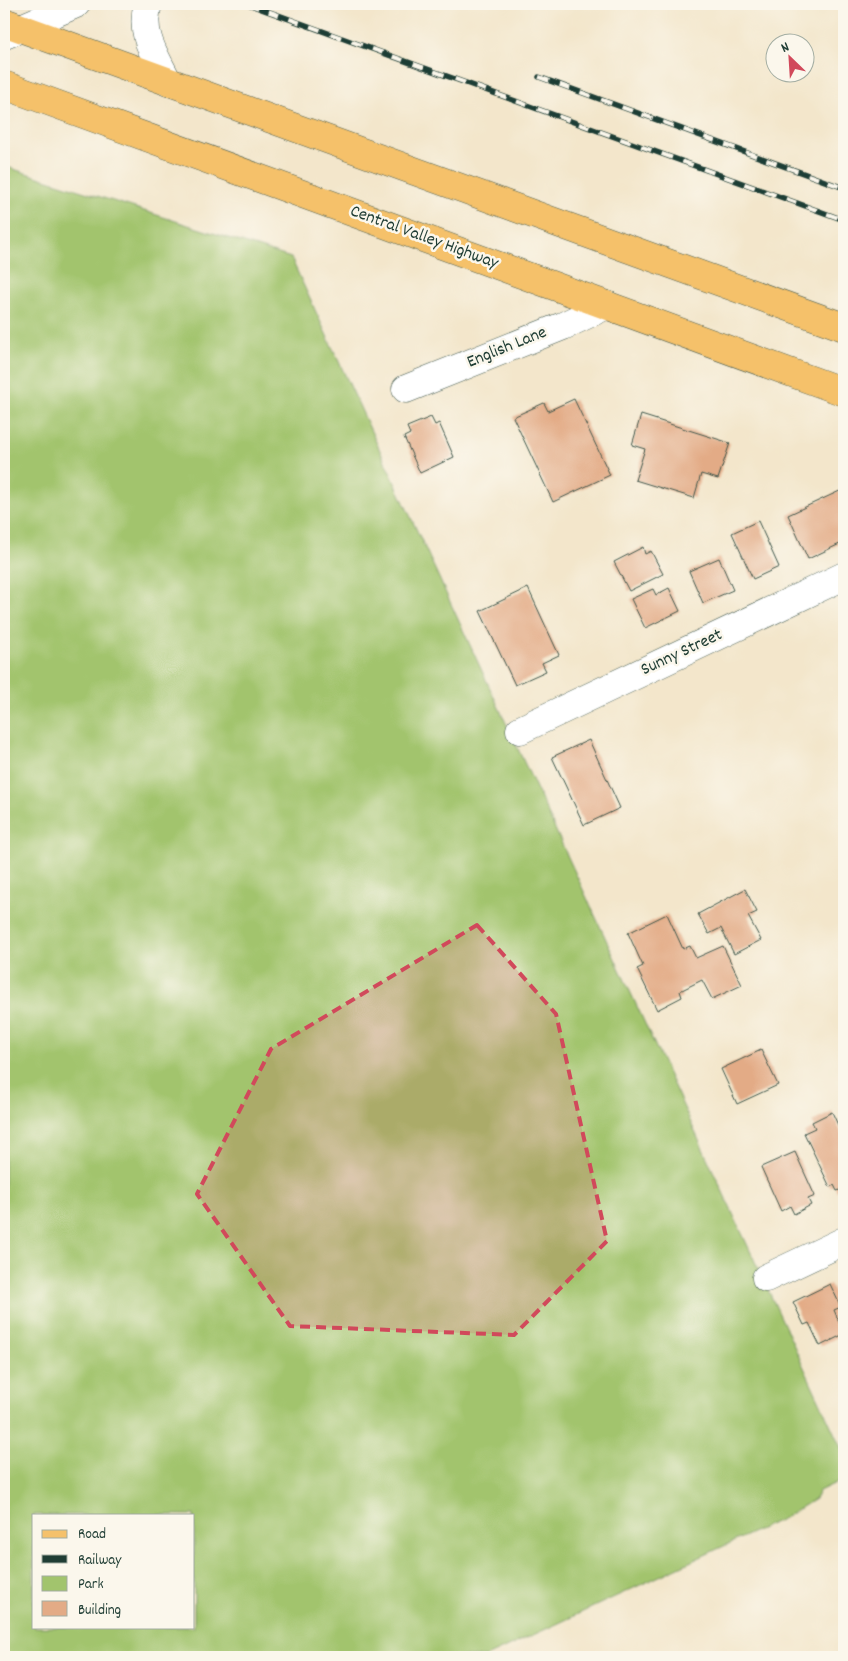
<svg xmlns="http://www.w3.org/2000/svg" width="848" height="1661" font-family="Dekko,sans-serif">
  <rect width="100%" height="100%" fill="#fbf7ec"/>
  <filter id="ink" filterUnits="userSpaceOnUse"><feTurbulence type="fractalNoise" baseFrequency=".02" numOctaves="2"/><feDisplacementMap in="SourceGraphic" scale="10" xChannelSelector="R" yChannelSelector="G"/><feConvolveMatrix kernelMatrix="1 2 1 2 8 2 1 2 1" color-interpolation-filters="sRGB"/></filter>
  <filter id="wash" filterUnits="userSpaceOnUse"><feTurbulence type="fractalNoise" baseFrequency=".0096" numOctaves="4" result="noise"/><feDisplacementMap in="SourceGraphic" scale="20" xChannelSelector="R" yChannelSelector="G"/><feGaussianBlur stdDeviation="1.12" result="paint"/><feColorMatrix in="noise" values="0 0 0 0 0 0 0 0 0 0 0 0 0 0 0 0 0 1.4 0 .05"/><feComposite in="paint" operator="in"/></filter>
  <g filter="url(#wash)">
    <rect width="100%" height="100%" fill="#f3e6cb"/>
    <!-- green -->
    <path fill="#a2c46d" stroke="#608050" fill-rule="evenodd" d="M4 166 291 258 844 1454V1479L819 1491 815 1499 784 1518 486 1657H4ZM34 1515H194V1627H34Z"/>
    <g id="blocks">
      <!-- building -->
      <g fill="#e3ab86">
        <polygon points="574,399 610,475 553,502 513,417 544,403 548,411"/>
        <polygon points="641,415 730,443 718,479 701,474 694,498 635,480 645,449 632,445"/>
        <polygon points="431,417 435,425 439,423 454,457 420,473 404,437 410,434 407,427"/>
        <polygon points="844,489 844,542 808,559 788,515"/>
        <polygon points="758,521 779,567 753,579 732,533"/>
        <polygon points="643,547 645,554 651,551 663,574 629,591 614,562"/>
        <polygon points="719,558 733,590 703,603 689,571"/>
        <polygon points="528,588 559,655 542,663 546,671 515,685 480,611"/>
        <polygon points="669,588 680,611 645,628 631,599 653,589 656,595"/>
        <polygon points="589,740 620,808 584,825 552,757"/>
        <polygon points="745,889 757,912 748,916 761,940 734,954 721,928 709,934 698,914"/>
        <polygon points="667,914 683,949 690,946 696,958 723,946 742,985 712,999 702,980 680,991 682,997 657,1010 637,969 643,966 628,933"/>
        <polygon points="761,1050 778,1085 737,1104 721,1069"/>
        <polygon points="832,1112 844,1138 844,1188 837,1191 834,1185 830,1187 804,1133 815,1128 812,1122"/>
        <polygon points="795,1152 815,1196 808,1199 811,1205 794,1214 790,1206 781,1211 761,1167"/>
        <polygon points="830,1284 841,1307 834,1310 844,1334 820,1346 809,1323 804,1325 793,1302"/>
      </g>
    </g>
  </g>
  <g filter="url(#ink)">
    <use href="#blocks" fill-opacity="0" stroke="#3f564b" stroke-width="1"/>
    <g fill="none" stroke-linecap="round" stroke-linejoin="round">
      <defs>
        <g id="minor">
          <path d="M148 4C139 34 155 55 168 82"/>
          <polyline points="5,35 76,4"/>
          <polyline points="406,389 563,326 607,305"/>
          <polyline points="520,730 844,576"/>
          <polyline points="766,1278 844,1241"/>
        </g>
        <g id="major">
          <polyline points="4,22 844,327"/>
          <polyline points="4,85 844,392"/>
        </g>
      </defs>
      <!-- minor casing -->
      <use href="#minor" stroke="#3f564b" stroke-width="29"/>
      <!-- major casing -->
      <use href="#major" stroke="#3f564b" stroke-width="29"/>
      <!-- minor -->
      <use href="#minor" stroke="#fff" stroke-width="28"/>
      <!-- major -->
      <use href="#major" stroke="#f5c16b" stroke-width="28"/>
      <defs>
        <g id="rail">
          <polyline points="248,4 844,220"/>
          <polyline points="539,77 844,188"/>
        </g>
      </defs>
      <!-- rail casing -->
      <use href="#rail" stroke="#1f3d34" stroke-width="5.5"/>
      <!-- rail -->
      <use href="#rail" stroke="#fbf7ec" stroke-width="4" stroke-dasharray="11" stroke-linecap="butt"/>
    </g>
  </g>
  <!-- marked area -->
  <path fill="#d1495b" fill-opacity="0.2" stroke="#d1495b" stroke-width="4" stroke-dasharray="10 6" stroke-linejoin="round" d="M477 925 556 1014 607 1241 514 1335 290 1326 197 1194 271 1049Z"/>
  <g text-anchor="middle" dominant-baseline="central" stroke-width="5" stroke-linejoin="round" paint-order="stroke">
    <!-- street labels -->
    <g font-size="18" fill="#1f3d34" stroke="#fbf7ec">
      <text transform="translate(424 238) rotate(20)">Central Valley Highway</text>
      <text transform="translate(507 348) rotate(-22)">English Lane</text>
      <text transform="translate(682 653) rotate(-25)">Sunny Street</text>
    </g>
  </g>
  <!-- margin -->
  <rect width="848" height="1661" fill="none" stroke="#fbf7ec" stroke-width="20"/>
  <!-- legend -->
  <rect x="32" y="1514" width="162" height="115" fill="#fbf7ec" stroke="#a3ada2"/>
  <rect x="42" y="1530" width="25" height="8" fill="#f5c16b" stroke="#a3ada2"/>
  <text x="78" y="1538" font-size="15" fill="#1f3d34">Road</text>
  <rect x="42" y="1555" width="25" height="8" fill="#1f3d34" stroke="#a3ada2"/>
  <text x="78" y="1564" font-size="15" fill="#1f3d34">Railway</text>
  <rect x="42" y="1576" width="25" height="15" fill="#a2c46d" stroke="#a3ada2"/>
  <text x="78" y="1588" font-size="15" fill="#1f3d34">Park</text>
  <rect x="42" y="1601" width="25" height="15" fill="#e3ab86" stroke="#a3ada2"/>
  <text x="78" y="1614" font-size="15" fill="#1f3d34">Building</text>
  <!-- north arrow -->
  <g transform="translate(790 58) rotate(335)"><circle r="24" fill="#fbf7ec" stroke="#a3ada2"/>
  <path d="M0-4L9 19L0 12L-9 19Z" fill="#d1495b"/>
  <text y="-8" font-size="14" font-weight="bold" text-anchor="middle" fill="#1f3d34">N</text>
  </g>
</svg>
